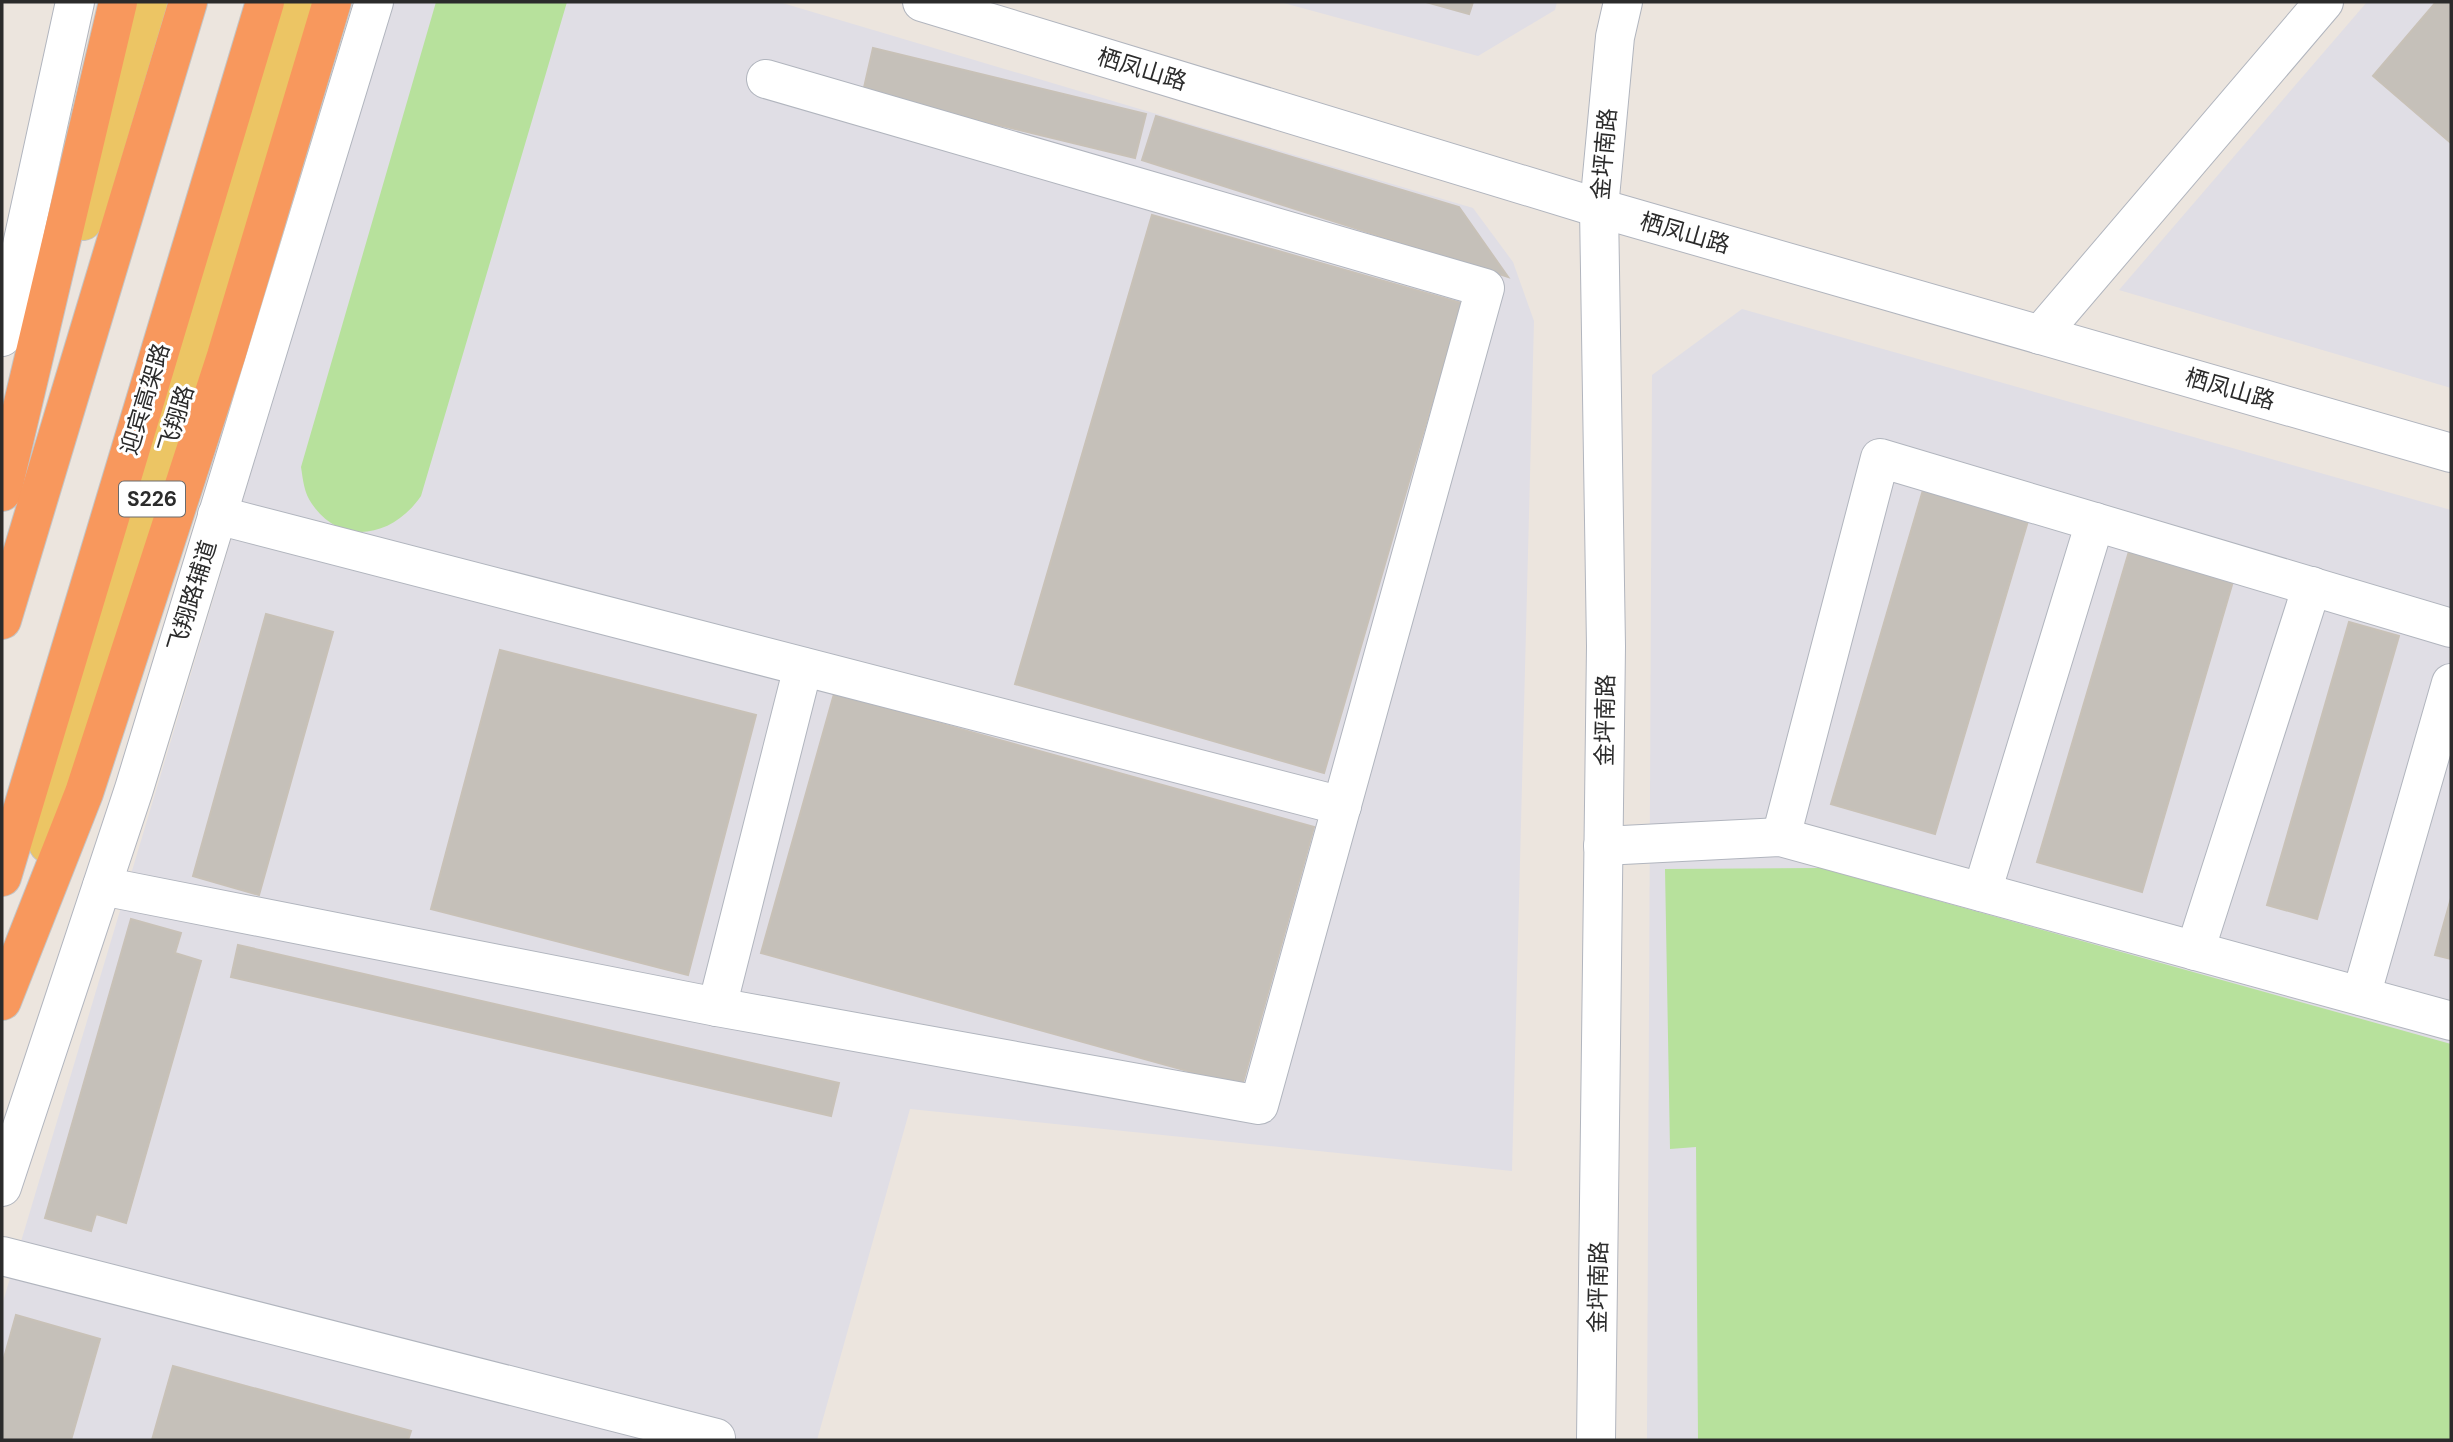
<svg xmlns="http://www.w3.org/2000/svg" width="2453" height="1442" font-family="'DM Sans','Noto Sans SC',sans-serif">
  <rect width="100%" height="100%" fill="#ece5de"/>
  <!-- industrial -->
  <g fill="#e0dee5">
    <polygon points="392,2 779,2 1473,208 1513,262 1534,321 1512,1171 910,1109 817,1440 2,1440 2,1305"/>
    <polygon points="1280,2 1557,2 1555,10 1478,56"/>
    <polygon points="2367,2 2451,2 2451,388 2119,290"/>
    <polygon points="1742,309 2451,510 2451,1440 1647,1440 1652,375"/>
  </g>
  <!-- green -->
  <g fill="#b7e19c">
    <path d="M436 2H567L421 496C394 536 342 548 312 504 304 493 303 480 301 467Z"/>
    <polygon points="1821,868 2451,1044 2451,1440 1698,1440 1696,1147 1670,1149 1665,869"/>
  </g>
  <!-- building -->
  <g fill="#c5c0b9" stroke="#c8c1b7" stroke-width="2">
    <polygon points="1426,2 1473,2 1469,14"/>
    <polygon points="2436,2 2451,2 2451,143 2373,76"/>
    <polygon points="873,48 1146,114 1135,158 863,92"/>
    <polygon points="1156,116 1459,207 1508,277 1142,160"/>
    <polygon points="1152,215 1461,303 1324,773 1015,684"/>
    <polygon points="1923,490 2028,521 1935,834 1831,804"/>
    <polygon points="2130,548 2234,578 2142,892 2037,862"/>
    <polygon points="266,614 333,632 259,895 193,876"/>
    <polygon points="2349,622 2399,636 2317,919 2267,905"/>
    <polygon points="500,650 756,715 688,975 431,909"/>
    <polygon points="834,694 1314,827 1242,1086 761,953"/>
    <polygon points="2451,898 2451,959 2435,955"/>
    <polygon points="131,919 181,933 175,953 201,961 126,1223 96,1214 91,1231 45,1218"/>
    <polygon points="238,945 839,1083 831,1116 231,977"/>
    <polygon points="16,1315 100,1339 71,1440 2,1440 2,1365"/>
    <polygon points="173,1366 411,1431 408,1440 152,1440"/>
  </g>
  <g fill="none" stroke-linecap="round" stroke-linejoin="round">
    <defs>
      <g id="minor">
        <polyline points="922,2 1599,208 2451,453"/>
        <polyline points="2040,335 2324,2"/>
        <polyline points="2,337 75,2"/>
        <polyline points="217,515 1342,806"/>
        <polyline points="1781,837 1880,458 2451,628"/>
        <polyline points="1603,846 1781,837 2451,1021"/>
        <polyline points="102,886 717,1007 1259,1105 1485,288 766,79"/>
        <polyline points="1982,892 2095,522"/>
        <polyline points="2195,951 2312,586"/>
        <polyline points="2361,996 2451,683"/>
        <polyline points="717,1007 803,667"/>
        <polyline points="2,1187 134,789 374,2"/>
        <polyline points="2,1256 716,1438"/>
        <polyline points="1596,1440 1606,646 1599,208 1615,37 1623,2"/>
      </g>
      <g id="major">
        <polyline points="83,221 148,2"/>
        <polyline points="48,844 302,2"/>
      </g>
      <g id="highway">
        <polyline points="2,492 118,2"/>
        <polyline points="2,620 188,2"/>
        <polyline points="2,877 265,2"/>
        <polyline points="2,1001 84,793 226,356 332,2"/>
      </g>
    </defs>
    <!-- minor casing -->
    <use href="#minor" stroke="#b1b5be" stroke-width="40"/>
    <!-- major casing -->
    <use href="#major" stroke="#c4c4c4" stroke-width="40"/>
    <!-- highway casing -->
    <use href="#highway" stroke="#c4c4c4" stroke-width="40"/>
    <!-- minor -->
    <use href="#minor" stroke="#fff" stroke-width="38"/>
    <!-- major -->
    <use href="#major" stroke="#ecc564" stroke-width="38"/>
    <!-- highway -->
    <use href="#highway" stroke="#f8985d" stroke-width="38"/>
  </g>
  <g text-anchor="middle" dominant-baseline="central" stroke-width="6" stroke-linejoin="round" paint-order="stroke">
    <!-- shield labels -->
    <rect fill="#fff" stroke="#6b6b6b" stroke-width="2" x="119" y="481.5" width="66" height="35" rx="5"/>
    <g font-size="21" font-weight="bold" fill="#2b2b2b">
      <text x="152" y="499">S226</text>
    </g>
    <!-- street labels -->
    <g font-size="23" fill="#2b2b2b" stroke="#fff">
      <text transform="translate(1142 69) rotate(17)">栖凤山路</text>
      <text transform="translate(1604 154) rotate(-85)">金坪南路</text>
      <text transform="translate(1685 233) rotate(16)">栖凤山路</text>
      <text transform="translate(2230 389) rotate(16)">栖凤山路</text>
      <text transform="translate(145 399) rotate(-73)">迎宾高架路</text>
      <text transform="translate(176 419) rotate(-73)">飞翔路</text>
      <text transform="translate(192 596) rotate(-73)">飞翔路辅道</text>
      <text transform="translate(1605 720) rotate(-89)">金坪南路</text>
      <text transform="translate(1598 1287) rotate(-89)">金坪南路</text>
    </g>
  </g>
  <!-- border -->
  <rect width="2453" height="1442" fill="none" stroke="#2b2b2b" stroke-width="7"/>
</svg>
